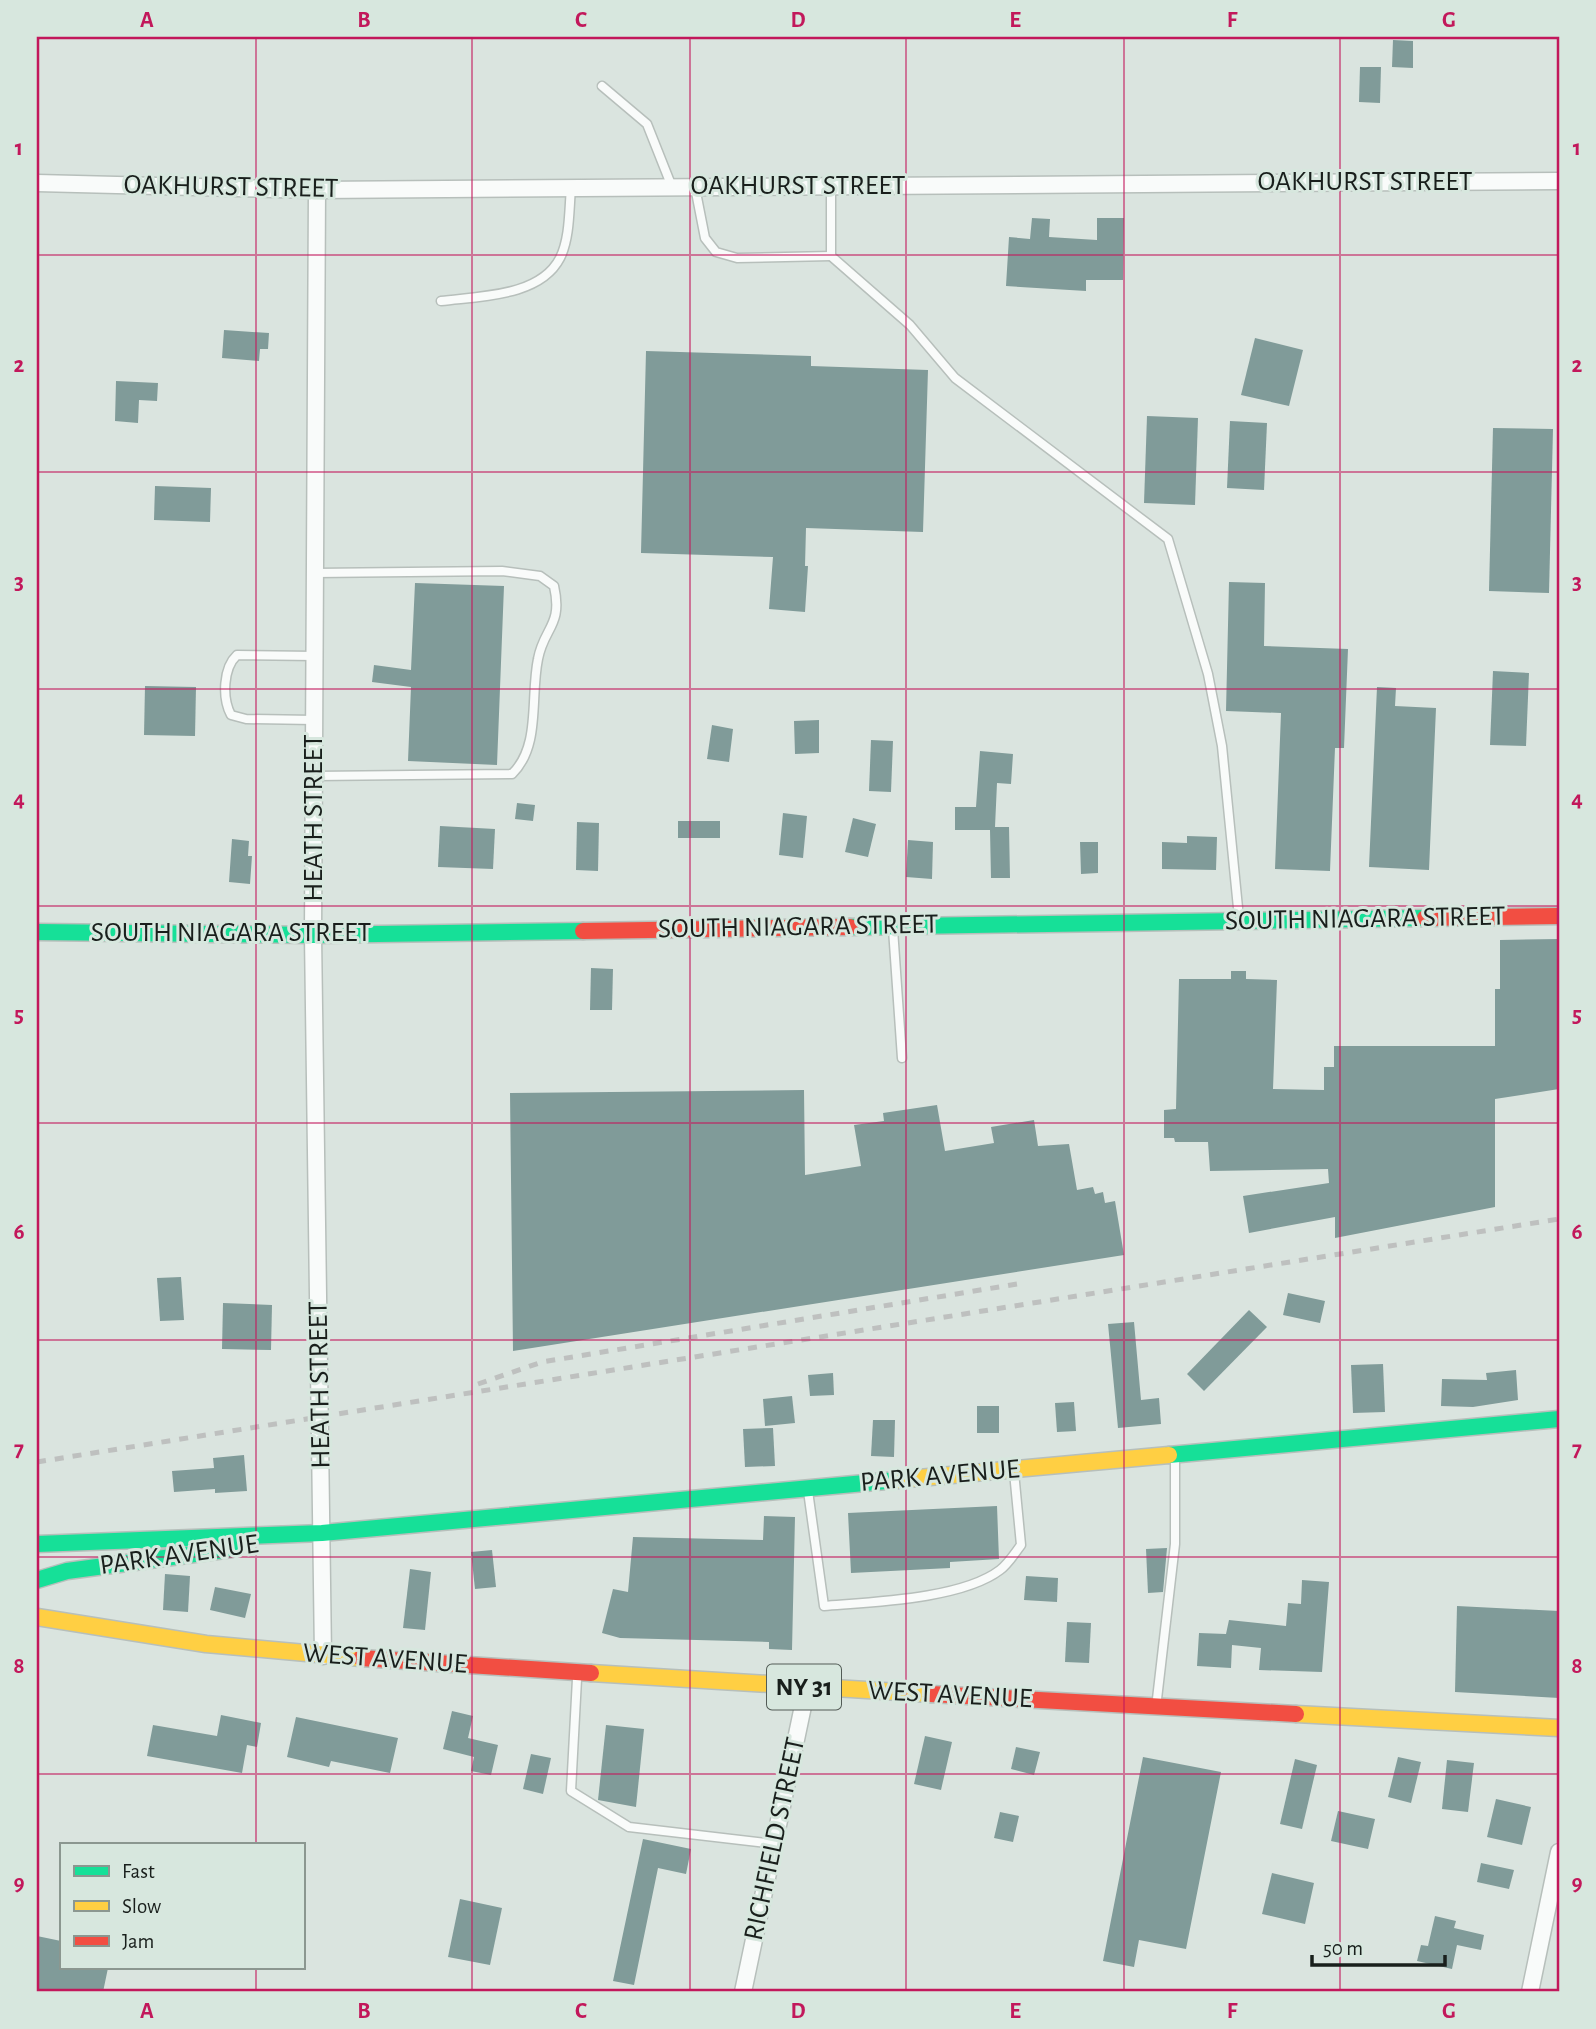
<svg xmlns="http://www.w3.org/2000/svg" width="1596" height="2029" font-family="'Alegreya Sans',sans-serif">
  <rect width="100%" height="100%" fill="#dae4df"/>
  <!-- building -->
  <g fill="#809b99">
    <polygon points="1393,40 1413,41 1413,68 1392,67"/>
    <polygon points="1360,67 1381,67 1380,103 1359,102"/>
    <polygon points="1032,218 1050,219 1049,237 1097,240 1097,218 1124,218 1123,280 1086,280 1086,291 1006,286 1009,237 1030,239"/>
    <polygon points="224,330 269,333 268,349 260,349 259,361 222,358"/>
    <polygon points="1255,338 1303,350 1289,406 1241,395"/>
    <polygon points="646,351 811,356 811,366 928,370 923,532 806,528 805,566 808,566 805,612 769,609 773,557 641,553"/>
    <polygon points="116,381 158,383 157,401 139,400 138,423 115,421"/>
    <polygon points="1147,416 1198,418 1195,505 1144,503"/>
    <polygon points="1230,421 1267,423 1264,490 1227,488"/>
    <polygon points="1493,428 1553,429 1549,593 1489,591"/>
    <polygon points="155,486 211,488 210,522 154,520"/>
    <polygon points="1229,582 1265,583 1264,646 1348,649 1344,748 1335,748 1330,871 1275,869 1281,713 1226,711"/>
    <polygon points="415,583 504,586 497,765 408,761 411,687 372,682 374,665 411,670"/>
    <polygon points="1493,671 1529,673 1526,746 1490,745"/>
    <polygon points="145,686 196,687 195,736 144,735"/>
    <polygon points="1377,687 1396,688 1395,706 1436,708 1429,870 1369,867"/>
    <polygon points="819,720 819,753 795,754 794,721"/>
    <polygon points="712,725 733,729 729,762 707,759"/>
    <polygon points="871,740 893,741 891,792 869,791"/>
    <polygon points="980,751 1013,754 1011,784 997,783 995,827 1009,827 1010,878 991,878 990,830 955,830 955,807 976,807"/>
    <polygon points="517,803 535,805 533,821 515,819"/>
    <polygon points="783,813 807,816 803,858 779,855"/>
    <polygon points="853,818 876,824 868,857 845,852"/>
    <rect x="678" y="821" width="42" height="17"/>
    <polygon points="577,822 599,823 598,871 576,870"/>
    <polygon points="440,826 495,829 493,869 438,867"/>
    <polygon points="1187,836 1217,837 1216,870 1162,869 1162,842 1187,843"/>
    <polygon points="232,839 249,841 248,856 252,856 250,884 229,882"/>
    <polygon points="908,840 933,842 932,879 906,877"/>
    <polygon points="1080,842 1098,842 1098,873 1081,874"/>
    <polygon points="1559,939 1559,1089 1495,1099 1495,1207 1335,1238 1335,1217 1249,1233 1243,1196 1329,1183 1328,1169 1210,1171 1208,1142 1175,1142 1174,1138 1164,1138 1164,1110 1176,1109 1179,979 1231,979 1231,971 1246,971 1246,979 1277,980 1273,1089 1324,1090 1324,1067 1334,1067 1334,1046 1495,1046 1495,989 1500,989 1500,940"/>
    <polygon points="591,968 613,969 612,1010 590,1010"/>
    <polygon points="804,1090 805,1175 861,1166 854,1125 884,1121 883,1113 937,1105 945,1151 994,1143 991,1127 1034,1120 1038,1146 1069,1144 1077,1190 1093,1187 1095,1194 1103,1192 1105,1203 1115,1201 1124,1255 513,1351 510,1093"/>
    <polygon points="181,1277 184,1320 160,1321 157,1278"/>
    <polygon points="1288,1293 1325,1301 1320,1323 1283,1315"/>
    <polygon points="223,1303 272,1305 271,1350 222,1349"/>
    <polygon points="1249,1310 1267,1327 1204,1391 1187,1374"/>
    <polygon points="1134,1322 1141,1400 1159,1398 1161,1424 1118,1428 1108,1324"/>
    <polygon points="1383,1364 1385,1412 1353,1413 1351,1365"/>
    <polygon points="1516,1370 1518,1400 1473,1407 1441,1406 1442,1379 1487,1380 1486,1373"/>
    <polygon points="833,1373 834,1395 810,1396 808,1375"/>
    <polygon points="792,1396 795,1423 765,1426 763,1399"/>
    <polygon points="1074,1402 1076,1431 1057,1432 1055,1403"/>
    <rect x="977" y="1406" width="22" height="27"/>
    <polygon points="873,1420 895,1420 894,1457 871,1456"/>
    <polygon points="773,1428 775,1466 745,1467 743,1429"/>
    <polygon points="244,1455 247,1491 215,1493 215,1489 174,1492 172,1471 214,1468 213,1458"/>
    <polygon points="997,1506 999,1559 950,1562 950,1568 851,1573 848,1513"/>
    <polygon points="764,1516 795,1517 792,1650 769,1649 769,1642 620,1638 602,1633 613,1589 628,1592 633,1537 763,1540"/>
    <polygon points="1167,1548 1163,1592 1148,1593 1146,1549"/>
    <polygon points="492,1550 496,1587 475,1589 471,1552"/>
    <polygon points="410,1569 431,1572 425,1630 403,1628"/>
    <polygon points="165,1574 190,1576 188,1612 163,1610"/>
    <polygon points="1026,1576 1058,1578 1057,1602 1024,1600"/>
    <polygon points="1302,1580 1329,1582 1322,1672 1259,1670 1261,1648 1232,1645 1231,1668 1197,1666 1199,1633 1226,1634 1229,1620 1286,1626 1288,1603 1301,1604"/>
    <polygon points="215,1587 251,1594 245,1618 210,1610"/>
    <polygon points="1457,1606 1559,1611 1559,1698 1455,1692"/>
    <polygon points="1067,1622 1091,1623 1089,1663 1065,1662"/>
    <polygon points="452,1711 473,1716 468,1738 498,1745 491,1775 471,1771 474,1757 443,1749"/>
    <polygon points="221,1715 261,1723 257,1747 247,1745 242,1773 147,1756 153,1725 217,1736"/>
    <polygon points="296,1717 398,1738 390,1773 331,1761 329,1767 287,1757"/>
    <polygon points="606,1725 644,1729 636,1807 598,1800"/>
    <polygon points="925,1736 952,1742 941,1790 914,1784"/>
    <polygon points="1016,1747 1040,1752 1034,1775 1011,1769"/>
    <polygon points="531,1754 551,1758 543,1794 523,1789"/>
    <polygon points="1143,1757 1221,1772 1186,1949 1139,1940 1134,1967 1103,1961"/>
    <polygon points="1398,1757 1421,1762 1411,1803 1388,1797"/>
    <polygon points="1295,1759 1317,1765 1302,1829 1280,1824"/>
    <polygon points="1447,1760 1474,1763 1468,1812 1442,1809"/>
    <polygon points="1496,1799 1531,1807 1522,1845 1487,1837"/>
    <polygon points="1338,1811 1375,1819 1368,1849 1331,1841"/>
    <polygon points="1000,1812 1019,1816 1013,1842 994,1838"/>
    <polygon points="643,1839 691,1849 686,1874 658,1868 634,1985 613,1981"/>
    <polygon points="1481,1863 1514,1870 1509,1889 1477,1882"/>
    <polygon points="1272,1873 1314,1883 1305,1924 1262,1914"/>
    <polygon points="460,1899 502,1908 490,1965 448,1957"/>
    <polygon points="1435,1916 1456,1921 1454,1928 1484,1935 1481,1950 1457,1945 1452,1969 1417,1961 1421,1945 1428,1946"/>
    <polygon points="37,1936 61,1941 61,1968 108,1968 103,1992 37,1992"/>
  </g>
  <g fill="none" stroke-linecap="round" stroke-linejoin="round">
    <defs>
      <g id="lane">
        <polyline points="602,86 647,124 672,187"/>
        <polyline points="831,186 831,256 910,325 955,378 1168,539 1208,674 1222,746 1239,918"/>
        <polyline points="695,187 705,238 716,252 737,258 831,256"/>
        <path d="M441 301C479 296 540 297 560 258 570 238 569 210 571 188"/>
        <path d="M314 720 246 719 231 715C222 698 223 668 237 655L315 656"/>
        <path d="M314 776 512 774C541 746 530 697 538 659 544 627 563 626 554 586L540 576 502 571 315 573"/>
        <polyline points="893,929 902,1058"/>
        <path d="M808 1491 824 1606C872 1602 962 1599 1000 1570 1008 1564 1015 1553 1021 1545L1014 1472"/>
        <polyline points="577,1679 571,1791 629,1827 774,1844"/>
        <polyline points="1157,1699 1175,1544 1175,1457"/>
      </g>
      <g id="street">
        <polyline points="37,183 317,190 1559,181"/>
        <polyline points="317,190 313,935 323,1656"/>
        <polyline points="743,1992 807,1687"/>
        <polyline points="1530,1992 1559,1852"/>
      </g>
      <g id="fast">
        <polyline points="850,927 1425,918"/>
        <polyline points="37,932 313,935 583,931"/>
        <polyline points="1169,1455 1559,1419"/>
        <polyline points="37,1544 322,1533 897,1480"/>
        <polyline points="37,1580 67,1571 232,1549"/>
      </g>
      <g id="slow">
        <polyline points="897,1480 1169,1455"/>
        <polyline points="37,1617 206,1644 361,1658"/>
        <polyline points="591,1673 931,1694"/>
        <polyline points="1296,1714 1559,1728"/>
      </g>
      <g id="jam">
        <polyline points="1425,918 1559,916"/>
        <polyline points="583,931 850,927"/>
        <polyline points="361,1658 591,1673"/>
        <polyline points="931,1694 1296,1714"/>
      </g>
    </defs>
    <!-- lane casing -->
    <use href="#lane" stroke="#b7bfbb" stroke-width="11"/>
    <!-- street casing -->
    <use href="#street" stroke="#b7bfbb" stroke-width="19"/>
    <!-- fast casing -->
    <use href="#fast" stroke="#b7bfbb" stroke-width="19"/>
    <!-- slow casing -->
    <use href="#slow" stroke="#b7bfbb" stroke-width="19"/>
    <!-- jam casing -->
    <use href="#jam" stroke="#b7bfbb" stroke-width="19"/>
    <!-- lane -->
    <use href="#lane" stroke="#f9fbfa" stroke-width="8"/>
    <!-- street -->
    <use href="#street" stroke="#f9fbfa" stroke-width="16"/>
    <!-- fast -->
    <use href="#fast" stroke="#16e098" stroke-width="16"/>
    <!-- slow -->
    <use href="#slow" stroke="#ffcf43" stroke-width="16"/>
    <!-- jam -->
    <use href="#jam" stroke="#f24e42" stroke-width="16"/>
    <!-- rail -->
    <g stroke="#bec0bf" stroke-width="5" stroke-dasharray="9 9" stroke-linecap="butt">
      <polyline points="478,1384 542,1362 1023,1283"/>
      <polyline points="37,1462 1559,1219"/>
    </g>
  </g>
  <!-- grid -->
  <path fill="none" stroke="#c2185b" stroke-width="2" stroke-opacity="0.55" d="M256 37V1845M472 37V1992M690 37V1992M906 37V1992M1124 37V1992M1340 37V1992M37 255H1559M37 472H1559M37 689H1559M37 906H1559M37 1123H1559M37 1340H1559M37 1557H1559M37 1774H1559M256 1968V1992"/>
  <g text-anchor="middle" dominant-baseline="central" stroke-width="6" stroke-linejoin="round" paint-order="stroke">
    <!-- shield labels -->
    <rect fill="#d7e7de" stroke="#525b56" stroke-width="2" x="767" y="1664.5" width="74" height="45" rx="5"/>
    <g font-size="26" font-weight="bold" fill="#191f1c">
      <text x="804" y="1687">NY 31</text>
    </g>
    <!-- street labels -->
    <g font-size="28" fill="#191f1c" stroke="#d7e7de">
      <text x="1365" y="182">OAKHURST STREET</text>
      <text x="798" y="186">OAKHURST STREET</text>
      <text transform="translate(231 187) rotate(1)">OAKHURST STREET</text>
      <text transform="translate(314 818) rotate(-90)">HEATH STREET</text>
      <text transform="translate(1365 919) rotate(-1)">SOUTH NIAGARA STREET</text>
      <text transform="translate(798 927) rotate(-1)">SOUTH NIAGARA STREET</text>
      <text x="231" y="933">SOUTH NIAGARA STREET</text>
      <text transform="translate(320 1385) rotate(-91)">HEATH STREET</text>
      <text transform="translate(940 1476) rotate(-5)">PARK AVENUE</text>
      <text transform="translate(179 1555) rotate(-8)">PARK AVENUE</text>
      <text transform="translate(385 1659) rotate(4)">WEST AVENUE</text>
      <text transform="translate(950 1695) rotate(3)">WEST AVENUE</text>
      <text transform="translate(775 1839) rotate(-78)">RICHFIELD STREET</text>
    </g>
  </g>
  <!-- border -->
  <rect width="1596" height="2029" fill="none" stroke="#d7e7de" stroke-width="77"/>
  <!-- legend -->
  <rect x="60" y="1843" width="245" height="126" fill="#d7e7de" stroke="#8b9790" stroke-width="2"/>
  <rect x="74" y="1866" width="35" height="10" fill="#16e098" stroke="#8b9790" stroke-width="2"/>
  <text x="122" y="1878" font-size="21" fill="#191f1c">Fast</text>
  <rect x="74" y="1901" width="35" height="10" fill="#ffcf43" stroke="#8b9790" stroke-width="2"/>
  <text x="122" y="1913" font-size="21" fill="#191f1c">Slow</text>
  <rect x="74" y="1936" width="35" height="10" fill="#f24e42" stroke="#8b9790" stroke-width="2"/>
  <text x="122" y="1948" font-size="21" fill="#191f1c">Jam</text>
  <!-- scale -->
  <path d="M1312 1955v10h133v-10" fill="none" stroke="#191f1c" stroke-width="3.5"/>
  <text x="1323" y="1955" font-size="21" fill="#191f1c" stroke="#d7e7de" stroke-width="5" paint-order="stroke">50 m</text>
  <rect x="38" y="38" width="1520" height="1952" fill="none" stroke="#c2185b" stroke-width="2.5"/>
  <g font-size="23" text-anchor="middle" font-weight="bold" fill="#c2185b">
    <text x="147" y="27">A</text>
    <text x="364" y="27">B</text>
    <text x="581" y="27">C</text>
    <text x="798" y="27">D</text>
    <text x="1015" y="27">E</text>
    <text x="1232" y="27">F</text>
    <text x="1449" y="27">G</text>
    <text x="19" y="155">1</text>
    <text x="1577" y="155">1</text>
    <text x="19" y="372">2</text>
    <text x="1577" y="372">2</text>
    <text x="19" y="589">3</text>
    <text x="1577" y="589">3</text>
    <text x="19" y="806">4</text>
    <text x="1577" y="806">4</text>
    <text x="19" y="1022">5</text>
    <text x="1577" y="1022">5</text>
    <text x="19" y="1239">6</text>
    <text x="1577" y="1239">6</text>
    <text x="19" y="1456">7</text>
    <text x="1577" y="1456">7</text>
    <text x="19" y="1673">8</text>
    <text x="1577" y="1673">8</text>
    <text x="19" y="1890">9</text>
    <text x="1577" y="1890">9</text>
    <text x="147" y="2018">A</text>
    <text x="364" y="2018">B</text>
    <text x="581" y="2018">C</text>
    <text x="798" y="2018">D</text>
    <text x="1015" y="2018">E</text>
    <text x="1232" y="2018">F</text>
    <text x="1449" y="2018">G</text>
  </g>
</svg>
